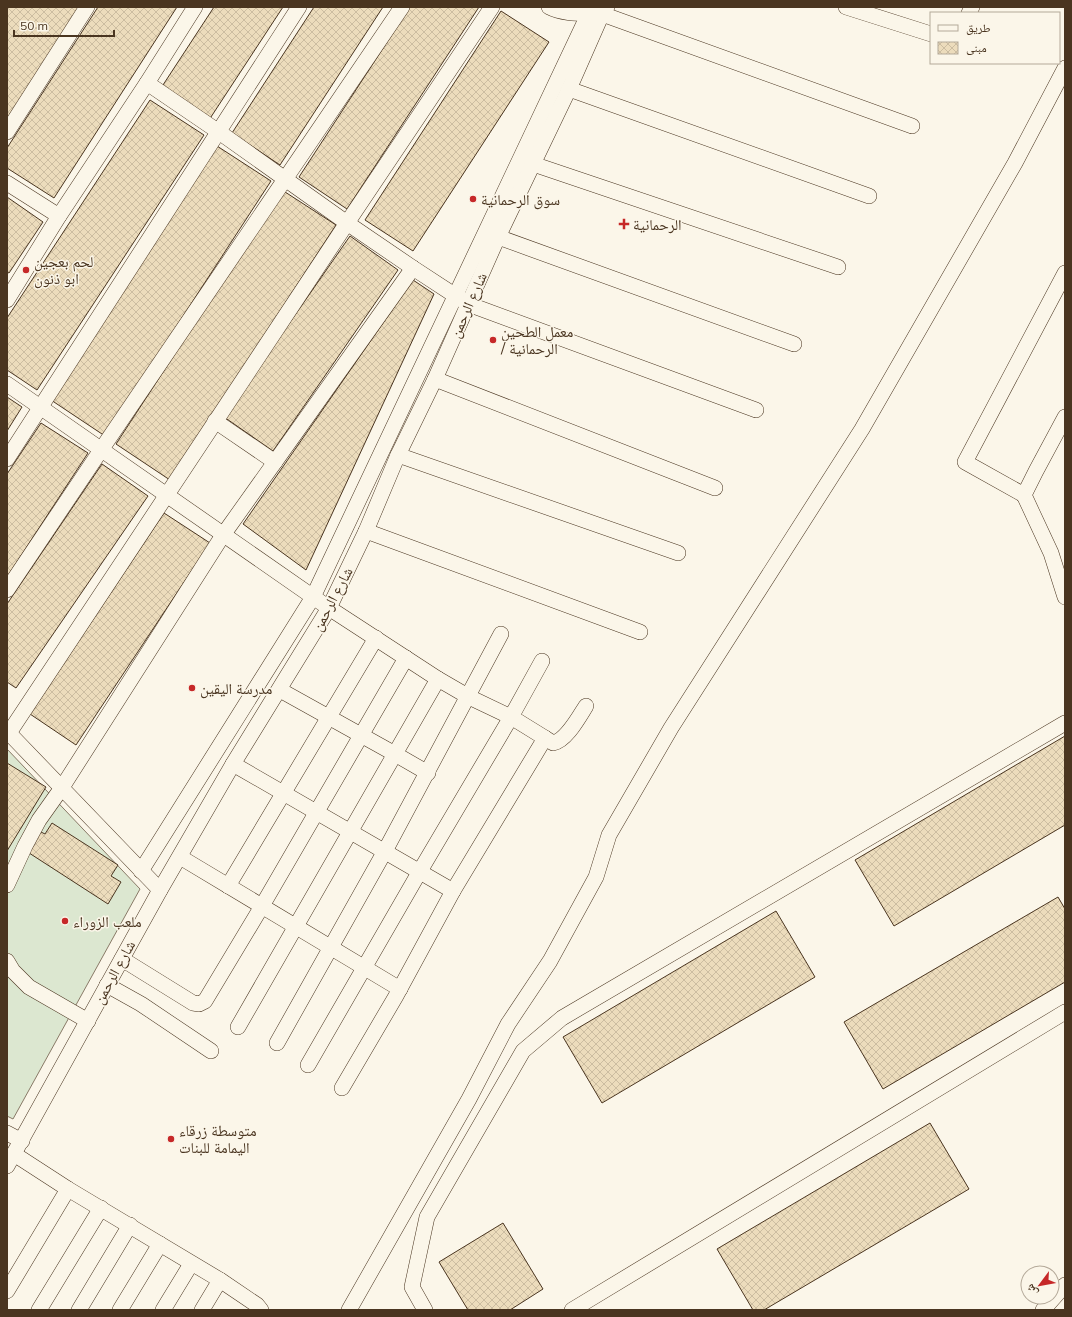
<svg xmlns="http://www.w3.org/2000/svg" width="1072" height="1317" font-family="Mulish,'Noto Naskh Arabic',sans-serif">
  <defs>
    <pattern id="building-cross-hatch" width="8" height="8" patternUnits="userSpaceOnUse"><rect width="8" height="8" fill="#ecdcbc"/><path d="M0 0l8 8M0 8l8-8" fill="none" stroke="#ccbda1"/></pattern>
  </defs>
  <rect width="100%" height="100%" fill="#fbf6e9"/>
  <!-- pitch -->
  <polygon fill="#dce7d0" stroke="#887966" points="7,749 140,889 13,1119 7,1116"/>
  <!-- building -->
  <g fill="url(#building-cross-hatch)" stroke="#4a3520">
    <polygon points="7,7 81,7 7,122"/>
    <polygon points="98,7 177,7 54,198 7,168 7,148"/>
    <polygon points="214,7 283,7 209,120 161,88"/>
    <polygon points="314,7 383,7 280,165 232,133"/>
    <polygon points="410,7 479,7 347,209 299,177"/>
    <polygon points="501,11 549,42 413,251 365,220"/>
    <polygon points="150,100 204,135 37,390 7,370 7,318"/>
    <polygon points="217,146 271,181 105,436 51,400"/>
    <polygon points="282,190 336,225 170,480 116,444"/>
    <polygon points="7,197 43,222 9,273 7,272"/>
    <polygon points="350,236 398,270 273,451 224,417"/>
    <polygon points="413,280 434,294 306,570 243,524"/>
    <polygon points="7,397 22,407 7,431"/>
    <polygon points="41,423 88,453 7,577 7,474"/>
    <polygon points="102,464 148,496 16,688 7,682 7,604"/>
    <polygon points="164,513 210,543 76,745 30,714"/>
    <polygon points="1065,736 1065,825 894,926 855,860"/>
    <polygon points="7,763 46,787 7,851"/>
    <polygon points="52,823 118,865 111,876 121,882 108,904 26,851 39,831 45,834"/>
    <polygon points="1058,897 1065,909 1065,982 883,1089 844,1022"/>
    <polygon points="776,911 815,977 602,1103 563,1037"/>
    <polygon points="930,1123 969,1189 764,1310 753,1310 717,1249"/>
    <polygon points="503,1223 543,1289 510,1310 468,1310 439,1262"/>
  </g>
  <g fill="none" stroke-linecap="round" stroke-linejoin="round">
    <defs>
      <g id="minor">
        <path d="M549 7C564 15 585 13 602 14L912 126"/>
        <polyline points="846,7 931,34"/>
        <polyline points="969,13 972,7"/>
        <polyline points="147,83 219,132 347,223 413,268 468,304 756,410"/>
        <polyline points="569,89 869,196"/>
        <polyline points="7,132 87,7"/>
        <polyline points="533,164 838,267"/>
        <polyline points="7,183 59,216"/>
        <polyline points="498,237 794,344"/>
        <polyline points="7,300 59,216 147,83 195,7"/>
        <polyline points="435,379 715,488"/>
        <polyline points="7,384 329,608 438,679 469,697 511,717 545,738 453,891 396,996 342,1088"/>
        <polyline points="1065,417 1036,471 1024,495 1051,553 1065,597"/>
        <polyline points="215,421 275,462"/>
        <polyline points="398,455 678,553"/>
        <polyline points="7,459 299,7"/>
        <polyline points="1024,495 965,462 1065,273"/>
        <polyline points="366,531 640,632"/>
        <polyline points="7,590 101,450 402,7"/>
        <polyline points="280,690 395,754 428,773"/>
        <polyline points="7,731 160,890"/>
        <polyline points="9,733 347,223 492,7"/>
        <path d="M545 738 553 743C566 741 579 717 586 706"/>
        <polyline points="233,764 453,891"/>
        <polyline points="180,857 400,989"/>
        <polyline points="141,871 313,597 589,13"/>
        <polyline points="7,885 25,846 39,820 61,789 223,535 413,268"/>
        <polyline points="228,886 376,638"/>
        <polyline points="122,959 193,1003 199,1004 205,1001 262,906 406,658"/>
        <polyline points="7,961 13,971 29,987 88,1021"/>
        <polyline points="107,985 141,1004 211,1051"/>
        <polyline points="238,1027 438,679"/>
        <polyline points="277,1043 385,851 501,634"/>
        <polyline points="308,1065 420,871 511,717 542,661"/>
        <polyline points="7,1133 22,1141"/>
        <polyline points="14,1154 68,1189 220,1280 257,1305 261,1310"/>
        <polyline points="7,1166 160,890 233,764 329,608 366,531 398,455 435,379 498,237 569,89 602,14 607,7"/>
        <polyline points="7,1291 68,1189"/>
        <polyline points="39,1310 101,1208"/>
        <polyline points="79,1310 130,1225"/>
        <polyline points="120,1310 160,1244"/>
        <polyline points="163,1310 191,1264"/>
        <polyline points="202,1310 220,1280"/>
        <polyline points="349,1310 469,1099 508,1024 550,961 596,877 609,835 671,728 862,429 1015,163 1065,68"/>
        <polyline points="425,1310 412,1287 427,1217 523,1051 562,1018 1065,723"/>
        <polyline points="572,1310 1065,1012"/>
        <polyline points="1043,1310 1065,1285"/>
      </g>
    </defs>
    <!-- minor casing -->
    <use href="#minor" stroke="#4a3520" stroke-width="16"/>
    <!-- minor -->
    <use href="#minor" stroke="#fbf6e9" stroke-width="15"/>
  </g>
  <!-- markers -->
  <g fill="#c62828" stroke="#fbf6e9" stroke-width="1.5">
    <circle cx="473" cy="199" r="4"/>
    <path d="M622 218h4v4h4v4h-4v4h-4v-4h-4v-4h4z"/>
    <circle cx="26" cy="270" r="4"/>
    <circle cx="493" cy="340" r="4"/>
    <circle cx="192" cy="688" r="4"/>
    <circle cx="65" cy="921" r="4"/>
    <circle cx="171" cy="1139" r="4"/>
  </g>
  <g text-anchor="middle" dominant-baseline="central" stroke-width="3" stroke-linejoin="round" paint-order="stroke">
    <!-- poi labels -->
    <g font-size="15" fill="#4a3520" stroke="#fbf6e9" text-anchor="start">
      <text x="481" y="199">سوق الرحمانية</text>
      <text x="633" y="224">الرحمانية</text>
      <text x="34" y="261">لحم بعجين<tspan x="34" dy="17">ابو ذنون</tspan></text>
      <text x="501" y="331">معمل الطحين<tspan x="501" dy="17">/ الرحمانية</tspan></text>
      <text x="200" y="688">مدرسة اليقين</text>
      <text x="73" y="921">ملعب الزوراء</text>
      <text x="179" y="1130">متوسطة زرقاء<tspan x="179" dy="17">اليمامة للبنات</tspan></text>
    </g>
    <!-- street labels -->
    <g font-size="15" fill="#4a3520" stroke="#fbf6e9">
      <text transform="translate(468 305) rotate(-66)">شارع الرحمن</text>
      <text transform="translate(332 599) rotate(-62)">شارع الرحمن</text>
      <text transform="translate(114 972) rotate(-61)">شارع الرحمن</text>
    </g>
  </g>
  <!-- border -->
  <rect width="1072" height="1317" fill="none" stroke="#4a3520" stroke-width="16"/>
  <!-- legend -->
  <rect x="930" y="12" width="130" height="52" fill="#fbf6e9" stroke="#b4a999"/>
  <rect x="938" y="25" width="20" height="6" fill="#fbf6e9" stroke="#b4a999"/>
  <text x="966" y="32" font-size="12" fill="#4a3520">طريق</text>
  <rect x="938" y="42" width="20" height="12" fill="url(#building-cross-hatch)" stroke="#b4a999"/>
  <text x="966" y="52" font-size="12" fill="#4a3520">مبنى</text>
  <!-- north arrow -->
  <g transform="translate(1040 1285) rotate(238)"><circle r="19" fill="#fbf6e9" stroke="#b4a999"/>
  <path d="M0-3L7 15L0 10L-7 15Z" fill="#c62828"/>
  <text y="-6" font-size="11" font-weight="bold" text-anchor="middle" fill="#4a3520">ش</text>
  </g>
  <!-- scale -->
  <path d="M14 30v6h100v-6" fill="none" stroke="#4a3520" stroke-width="2"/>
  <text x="20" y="30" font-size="12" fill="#4a3520" stroke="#fbf6e9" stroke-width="3" paint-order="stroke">50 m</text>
</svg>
